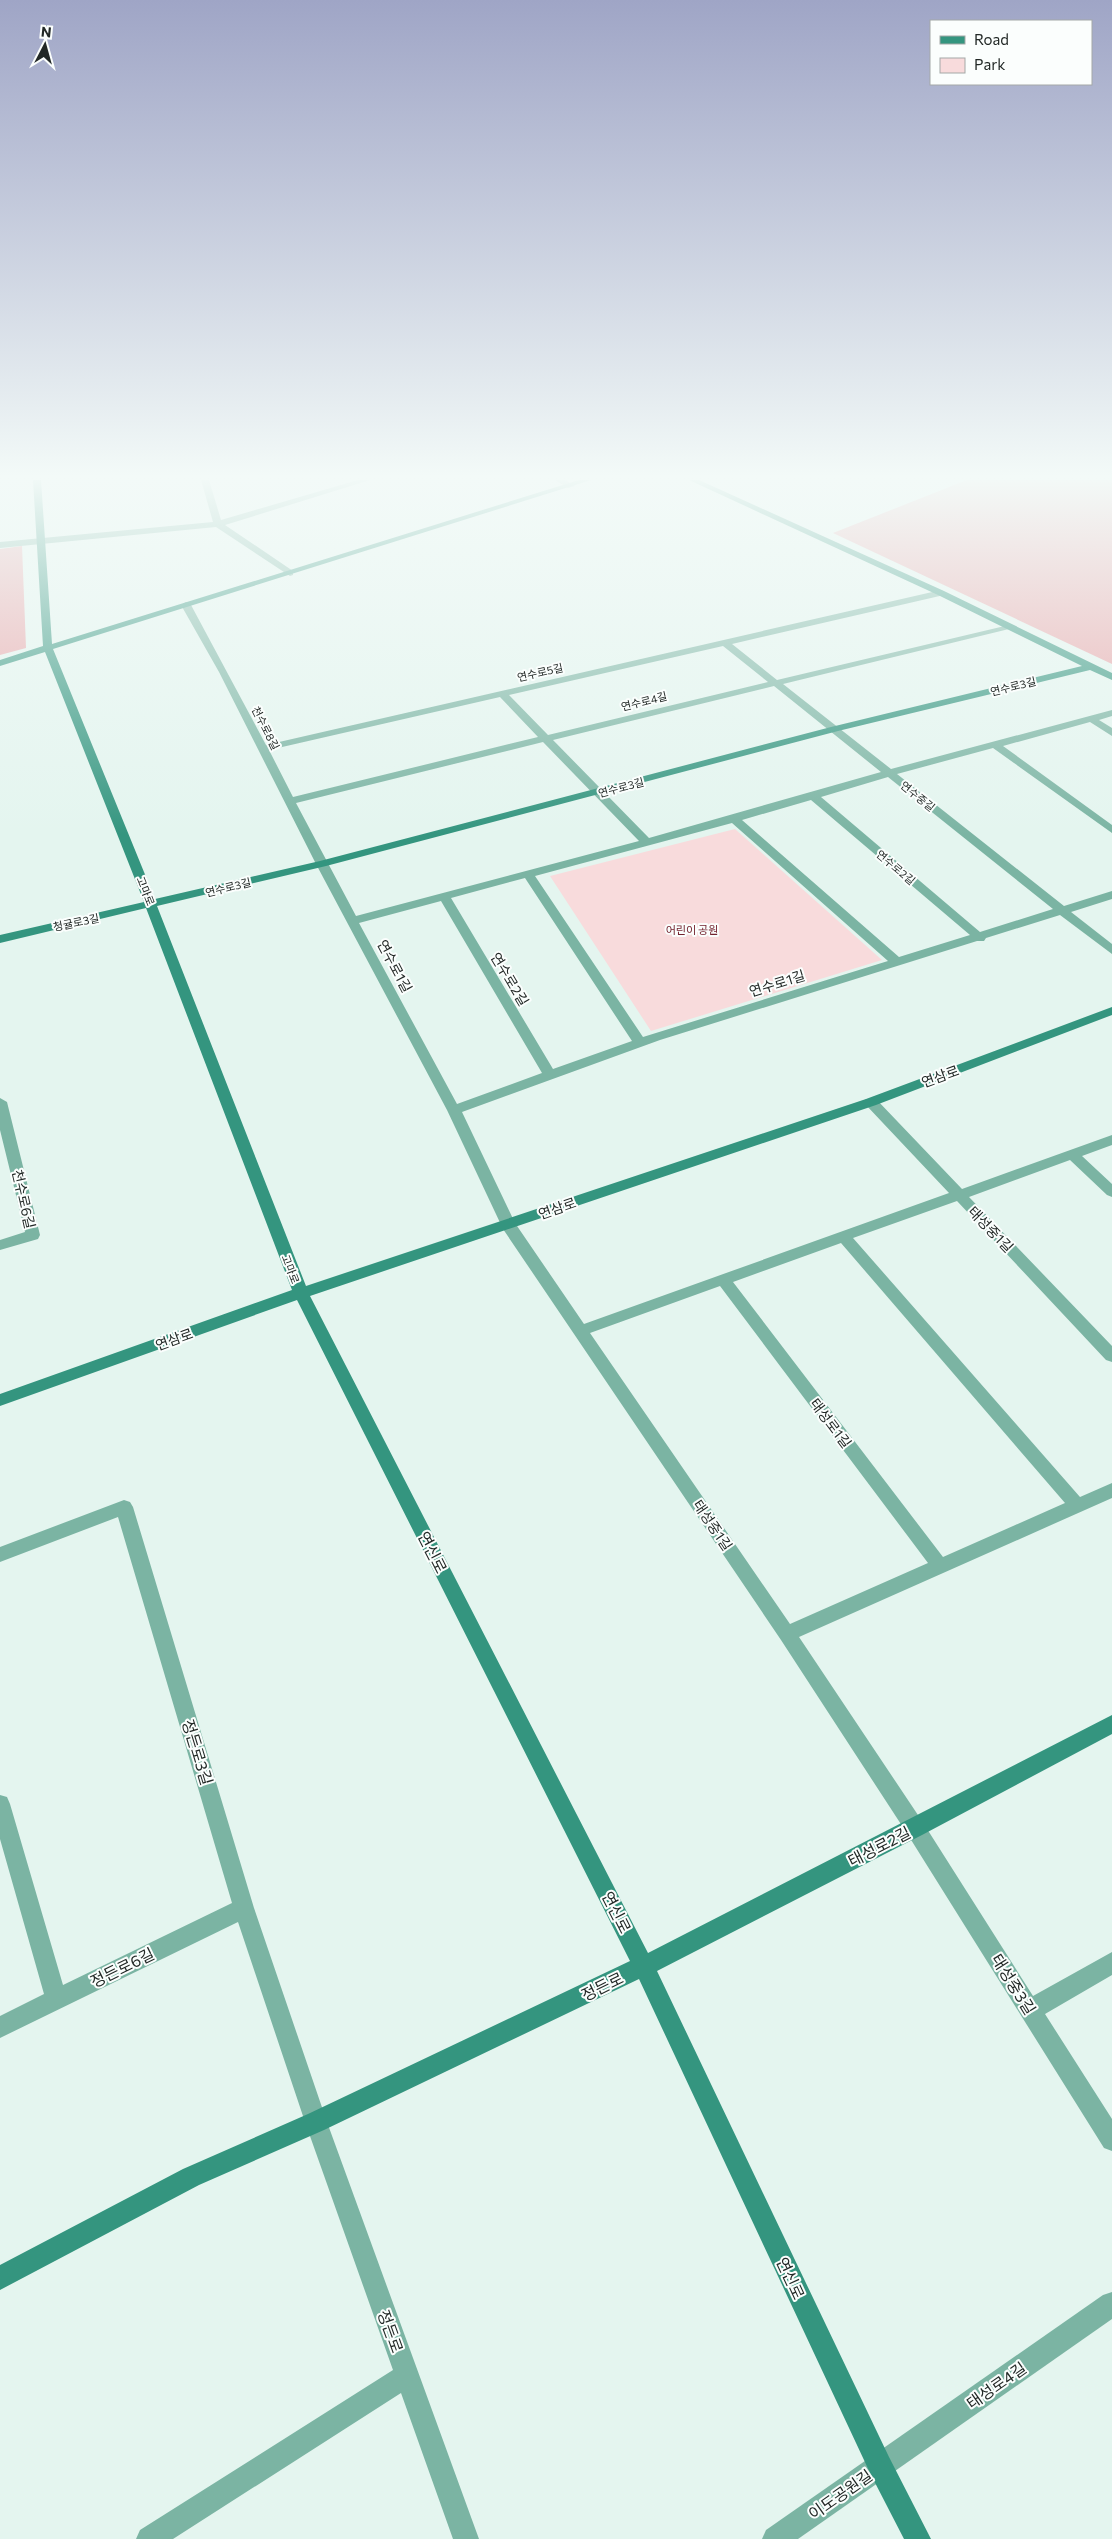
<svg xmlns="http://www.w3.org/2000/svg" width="1112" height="2539" font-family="Commissioner,'Noto Sans KR',sans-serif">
  <rect width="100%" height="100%" fill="#e4f5ef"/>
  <!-- green -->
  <polygon fill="#f8dbdc" points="735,829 882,960 651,1031 550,876"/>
  <!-- forest -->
  <g fill="#e8a3a7">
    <polygon points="967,480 1112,480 1112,664 833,533"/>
    <polygon points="22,546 26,648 0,655 0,549"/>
  </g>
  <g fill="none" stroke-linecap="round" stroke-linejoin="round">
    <!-- street -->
    <g fill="#7bb4a3" fill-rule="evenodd">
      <polygon points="201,480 209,480 221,520 358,480 370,480 225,525 293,571 293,575 290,576 216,527 0,548 0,542 213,522"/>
      <polygon points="555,480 565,480 575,486 568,488"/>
      <path d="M941 590 946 593 944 595 732 644 777 680 1009 625V629L783 684 891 769 1112 710V716L1099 720 1112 728V736L1090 722 1003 746 1112 825V833L993 748 897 774 1064 906 1112 891V899L1071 912 1112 944V954L1060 915 986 938 984 941H977L660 1040 462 1112 515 1223 584 1324 949 1193 866 1105 864 1102 866 1099H876L962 1189 1112 1135V1145L1082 1156 1112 1184V1197L1107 1195 1070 1160 969 1197 1112 1346V1362L1106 1360 957 1201 853 1238 1080 1497 1112 1483V1498L799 1637 922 1821 1033 1996 1112 1952V1975L1045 2014 1112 2119V2151L1104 2148 908 1835 781 1640 503 1229 447 1110 316 864 219 672 181 605 186 602 191 605 266 745ZM723 646 768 682 548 735 509 695ZM774 686 881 772 649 838 553 740ZM500 697 538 737 293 797 269 750ZM543 742 639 841 356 916 296 803ZM888 777 1053 909 980 932 821 797ZM811 800 970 935 899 957 742 820ZM732 823 888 961 643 1037 535 876ZM525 878 632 1041 553 1069 451 898ZM441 901 542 1073 457 1104 359 923ZM841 1243 1065 1503 943 1557 733 1282ZM720 1286 928 1563 790 1624 590 1333Z"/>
      <polygon points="0,1098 7,1102 40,1235 38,1239 0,1250 0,1240 25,1232 0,1130"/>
      <polygon points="124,1500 130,1502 133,1507 254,1908 327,2122 479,2539 453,2539 401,2393 173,2539 136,2539 140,2530 393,2370 305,2122 238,1922 0,2038 0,2016 44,1994 0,1839 0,1795 7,1797 10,1804 63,1985 232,1903 118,1517 0,1562 0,1547"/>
      <polygon points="1112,2292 1112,2319 798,2539 762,2539 766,2530 1103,2295"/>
    </g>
    <!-- secondary -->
    <polygon fill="#34957f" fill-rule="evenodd" points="33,480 41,480 52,644 579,480 591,480 53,649 155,899 320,861 831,727 1082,666 938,595 689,480 699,480 944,591 1112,673 1112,680 1090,670 838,731 326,866 157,906 306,1286 866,1099 1112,1007 1112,1015 876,1105 310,1296 648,1953 1112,1715 1112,1734 922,1835 657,1971 889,2457 931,2539 904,2539 871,2475 639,1979 324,2130 199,2185 0,2290 0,2265 183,2169 308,2114 630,1961 297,1300 0,1406 0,1394 292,1290 146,908 0,943 0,935 144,902 45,652 0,666 0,660 43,646"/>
  </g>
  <!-- sky -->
  <linearGradient id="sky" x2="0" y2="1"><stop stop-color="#9fa5c6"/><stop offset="0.57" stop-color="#f3faf8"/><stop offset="1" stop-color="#f3faf8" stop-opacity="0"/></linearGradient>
  <rect width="1112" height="835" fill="url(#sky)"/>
  <g text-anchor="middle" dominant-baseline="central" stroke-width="4" stroke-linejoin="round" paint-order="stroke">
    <!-- far-street labels -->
    <g font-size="11" fill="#222826" stroke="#fbfefd">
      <text transform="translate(540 672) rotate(-13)">연수로5길</text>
      <text transform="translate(1013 686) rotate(-14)">연수로3길</text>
      <text transform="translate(644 701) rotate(-14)">연수로4길</text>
      <text transform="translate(266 728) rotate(63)">천수로8길</text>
      <text transform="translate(621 787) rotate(-15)">연수로3길</text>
      <text transform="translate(918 796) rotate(39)">연수중길</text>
      <text transform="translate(896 867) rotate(40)">연수로2길</text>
      <text transform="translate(228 887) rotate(-14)">연수로3길</text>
      <text transform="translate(146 891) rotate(68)">고마로</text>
      <text transform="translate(76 922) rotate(-12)">청귤로3길</text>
      <text transform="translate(291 1269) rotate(69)">고마로</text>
    </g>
    <!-- far-park labels -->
    <g font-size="11" fill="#73232f" stroke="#fbfefd">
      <text x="692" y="929">어린이 공원</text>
    </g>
    <!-- street labels -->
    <g font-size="14" fill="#222826" stroke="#fbfefd">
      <text transform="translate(395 966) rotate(62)">연수로1길</text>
      <text transform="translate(510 979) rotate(59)">연수로2길</text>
      <text transform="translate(777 983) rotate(-17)">연수로1길</text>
      <text transform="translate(940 1076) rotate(-20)">연삼로</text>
      <text transform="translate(24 1199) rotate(77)">천수로6길</text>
      <text transform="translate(557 1208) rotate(-19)">연삼로</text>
      <text transform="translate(991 1229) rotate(46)">태성중1길</text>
      <text transform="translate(174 1339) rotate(-20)">연삼로</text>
      <text transform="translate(831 1423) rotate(53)">태성로1길</text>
      <text transform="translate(713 1525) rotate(56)">태성중1길</text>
    </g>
    <!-- near-street labels -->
    <g font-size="16" fill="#222826" stroke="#fbfefd">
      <text transform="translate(433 1552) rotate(63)">연신로</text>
      <text transform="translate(198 1752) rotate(73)">정든로3길</text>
      <text transform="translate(879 1846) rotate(-27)">태성로2길</text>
      <text transform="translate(617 1912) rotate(63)">연신로</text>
      <text transform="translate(122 1967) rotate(-26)">정든로6길</text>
      <text transform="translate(1014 1984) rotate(58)">태성중3길</text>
      <text transform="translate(602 1986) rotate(-26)">정든로</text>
      <text transform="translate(791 2278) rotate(65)">연신로</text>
      <text transform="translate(391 2331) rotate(70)">정든로</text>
      <text transform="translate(996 2385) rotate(-35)">태성로4길</text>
      <text transform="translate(840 2494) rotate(-35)">이도공원길</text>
    </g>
  </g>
  <!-- legend -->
  <rect x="930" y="20" width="162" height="65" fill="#fbfefd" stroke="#a4a8a7"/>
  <rect x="940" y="36" width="25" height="8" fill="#34957f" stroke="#a4a8a7"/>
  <text x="974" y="45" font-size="15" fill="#222826">Road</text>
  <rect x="940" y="58" width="25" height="15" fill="#f8dbdc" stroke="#a4a8a7"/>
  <text x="974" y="70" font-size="15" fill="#222826">Park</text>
  <!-- north arrow -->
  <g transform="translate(45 45) rotate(6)" stroke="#fbfefd" stroke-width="4" paint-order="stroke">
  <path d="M0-4L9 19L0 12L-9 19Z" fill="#222826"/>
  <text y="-8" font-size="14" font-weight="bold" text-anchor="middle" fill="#222826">N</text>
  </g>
</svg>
